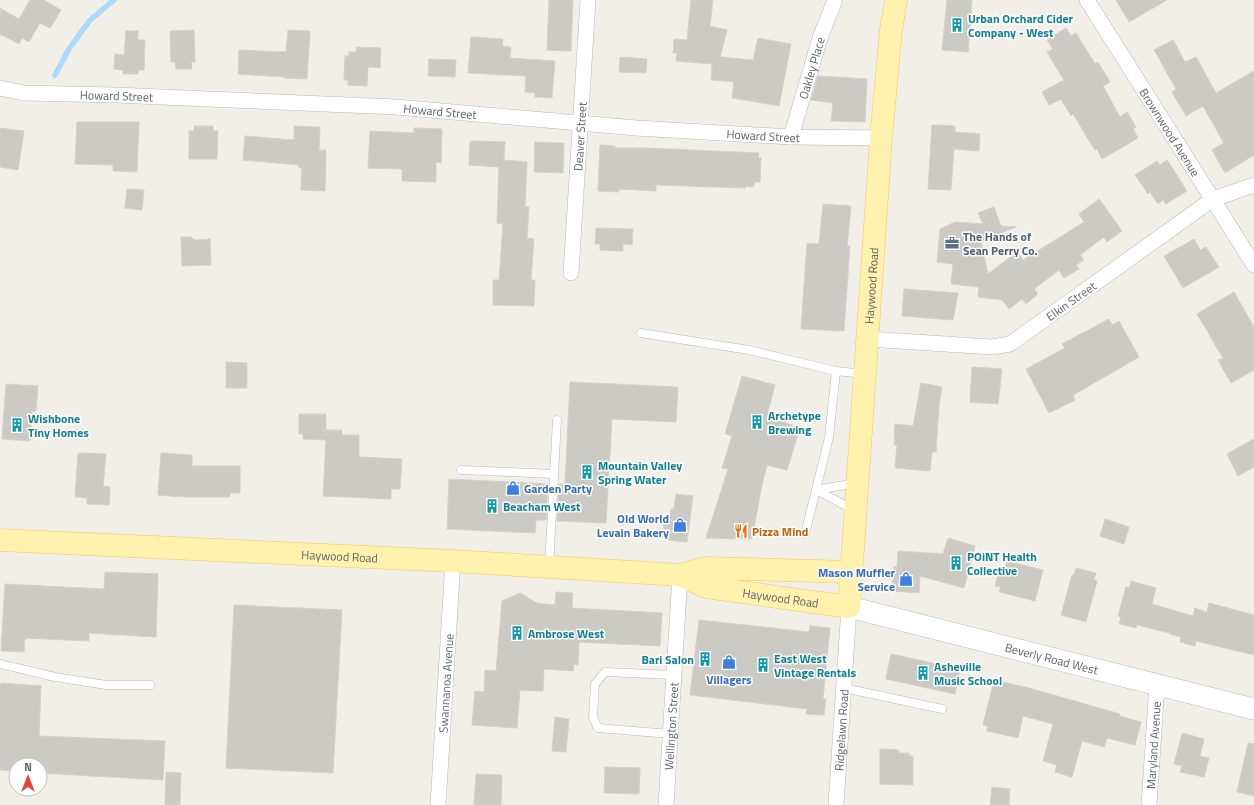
<svg xmlns="http://www.w3.org/2000/svg" width="1254" height="805" font-family="'Titillium Web',sans-serif">
  <rect width="100%" height="100%" fill="#f1efe8"/>
  <g fill="none" stroke-linecap="round" stroke-linejoin="round">
    <!-- stream -->
    <polyline stroke="#aadaff" stroke-width="5.5" points="55,75 69,49 90,20 114,0"/>
  </g>
  <!-- building -->
  <g fill="#cccac5" stroke="#d6d1c6">
    <polygon points="30,0 44,0 61,10 50,28 40,23 29,42 22,38 19,44 0,34 0,8 19,19"/>
    <polygon points="549,0 573,0 571,51 547,50"/>
    <polygon points="691,0 713,0 710,26 727,30 720,57 753,60 758,38 791,44 779,106 732,98 734,82 711,80 712,64 676,61 677,53 673,53 674,39 687,40"/>
    <polygon points="947,0 972,0 968,52 942,50"/>
    <polygon points="1116,0 1167,0 1129,22"/>
    <polygon points="1066,28 1071,36 1076,33 1095,64 1098,62 1110,82 1103,86 1120,117 1127,112 1136,127 1133,129 1138,138 1102,159 1097,149 1095,150 1073,114 1071,116 1061,99 1049,105 1042,92 1064,80 1047,52 1053,49 1047,40"/>
    <polygon points="194,30 195,62 191,62 192,69 176,69 175,62 171,62 170,31"/>
    <polygon points="288,30 310,31 307,79 284,78 284,77 238,74 239,50 286,52"/>
    <polygon points="126,31 138,31 138,40 145,40 144,70 138,70 138,74 123,74 123,70 114,69 115,54 124,55"/>
    <polygon points="471,37 503,39 502,46 511,47 510,58 555,61 552,98 535,97 535,93 525,92 526,76 468,73"/>
    <polygon points="1173,40 1185,62 1196,57 1216,93 1254,71 1254,155 1225,173 1212,150 1224,143 1203,106 1186,116 1172,92 1176,89 1154,50"/>
    <polygon points="357,47 381,48 380,68 368,67 367,86 348,85 348,80 344,80 345,56 349,56 349,52 356,52"/>
    <polygon points="620,57 647,59 646,73 619,72"/>
    <polygon points="429,59 456,60 455,77 428,76"/>
    <polygon points="818,76 867,79 865,122 831,121 833,103 811,100"/>
    <polygon points="77,122 139,122 137,172 113,171 113,165 75,164"/>
    <polygon points="932,125 955,126 955,132 980,134 979,151 954,149 951,190 928,189"/>
    <polygon points="194,126 213,126 213,131 218,131 217,159 189,159 189,131 194,131"/>
    <polygon points="294,126 320,127 319,150 326,150 325,191 301,190 302,168 299,168 299,165 243,160 245,136 294,140"/>
    <polygon points="0,128 24,131 18,170 0,167"/>
    <polygon points="414,128 442,129 441,163 436,162 436,182 402,181 402,169 368,168 370,131 414,133"/>
    <polygon points="470,141 505,142 504,160 527,162 525,207 529,207 527,238 534,239 531,280 535,280 534,306 493,305 493,280 499,280 503,224 497,223 499,167 469,165"/>
    <polygon points="535,142 564,143 563,173 534,172"/>
    <polygon points="600,145 615,146 615,148 646,148 759,153 758,158 761,158 760,182 754,182 754,187 746,186 745,188 656,185 656,191 619,189 619,192 598,191"/>
    <polygon points="1167,160 1187,191 1166,204 1163,200 1158,204 1150,192 1148,194 1135,175 1157,161 1160,165"/>
    <polygon points="127,189 144,190 142,210 125,208"/>
    <polygon points="1099,199 1122,231 1107,242 1104,237 1080,255 1084,260 1076,265 1079,269 1064,278 1059,270 1034,289 1038,294 1026,304 1022,299 1009,309 1002,300 978,297 979,287 951,284 953,264 937,262 940,229 955,222 983,224 978,213 994,207 1001,226 1016,227 981,241 988,274 1017,252 1023,260 1084,222 1079,214"/>
    <polygon points="823,204 851,206 847,246 850,246 844,331 801,329 807,243 819,244"/>
    <polygon points="596,228 633,229 632,245 623,244 623,251 600,250 600,244 595,244"/>
    <polygon points="181,237 191,237 195,240 210,239 211,265 182,266"/>
    <polygon points="1194,239 1200,250 1206,247 1219,267 1183,288 1164,256"/>
    <polygon points="904,289 958,293 953,320 902,316"/>
    <polygon points="1234,292 1254,327 1254,370 1231,383 1218,360 1223,358 1197,314"/>
    <polygon points="1109,319 1112,325 1119,321 1139,357 1075,394 1073,396 1075,400 1049,413 1026,369 1065,348 1062,344"/>
    <polygon points="226,362 247,363 247,388 226,388"/>
    <polygon points="972,367 1002,369 998,404 970,402"/>
    <polygon points="742,376 775,385 767,416 787,421 786,423 800,428 787,470 767,465 762,485 752,539 706,538 728,469 722,468 732,436 725,434"/>
    <polygon points="570,382 678,387 676,422 612,419 606,523 557,521 559,484 565,484"/>
    <polygon points="921,383 942,387 939,405 936,452 932,452 930,471 895,468 897,445 894,445 895,424 913,426"/>
    <polygon points="6,384 38,386 36,411 32,411 30,441 2,439"/>
    <polygon points="299,414 326,414 326,436 326,430 342,430 342,435 359,435 359,457 402,459 400,489 391,489 391,499 323,496 326,440 303,439 303,434 299,434"/>
    <polygon points="1254,439 1254,467 1238,476 1227,454"/>
    <polygon points="78,453 106,454 103,486 110,487 109,505 87,504 87,498 75,497"/>
    <polygon points="161,453 192,455 192,466 240,466 240,493 230,493 230,497 185,497 158,495"/>
    <polygon points="449,479 548,484 546,520 536,520 535,533 447,529"/>
    <polygon points="676,494 693,496 687,542 668,540 669,532 663,531 665,515 670,516 671,509 674,509"/>
    <polygon points="1105,519 1129,527 1124,544 1100,536"/>
    <polygon points="948,538 975,546 964,588 920,576 919,593 892,591 894,567 897,567 898,551 943,554"/>
    <polygon points="1007,561 1043,570 1035,601 999,592 1001,587 995,586 999,570 1004,571"/>
    <polygon points="1076,568 1096,573 1094,580 1097,581 1086,622 1061,615 1072,575 1074,575"/>
    <polygon points="105,572 158,574 156,637 89,633 89,641 25,638 24,652 1,651 5,584 104,589"/>
    <polygon points="1131,581 1156,588 1152,604 1193,616 1195,608 1207,612 1209,603 1254,615 1254,655 1196,641 1195,646 1180,642 1181,637 1170,634 1170,633 1137,625 1136,628 1119,624 1121,617 1118,616 1126,587 1129,588"/>
    <polygon points="556,592 573,593 572,608 662,613 660,646 579,642 578,665 574,664 573,671 544,669 543,691 520,690 517,728 472,725 475,691 484,692 485,670 496,671 502,601 520,593 537,603 555,605"/>
    <polygon points="234,605 342,610 333,773 226,768"/>
    <polygon points="699,620 809,632 810,626 830,628 823,699 826,699 824,715 806,714 807,709 690,695"/>
    <polygon points="891,654 960,669 955,694 886,679"/>
    <polygon points="994,680 1029,688 1120,714 1119,716 1141,722 1135,745 1107,738 1104,747 1082,741 1072,777 1055,772 1057,765 1043,761 1053,724 1023,716 1018,738 987,731 988,726 983,725"/>
    <polygon points="0,683 41,686 39,736 165,741 163,780 40,773 40,765 16,765 16,771 0,770"/>
    <polygon points="555,717 569,719 566,752 552,751"/>
    <polygon points="1182,733 1204,739 1200,756 1209,758 1204,777 1180,772 1182,766 1174,764"/>
    <polygon points="1248,743 1254,744 1254,796 1237,792"/>
    <polygon points="880,749 899,750 899,753 909,753 909,756 913,756 913,785 880,784"/>
    <polygon points="605,767 640,768 639,794 604,793"/>
    <polygon points="166,772 181,773 180,805 165,805"/>
    <polygon points="476,774 502,775 501,805 474,805"/>
    <polygon points="992,787 1010,789 1009,805 990,805"/>
  </g>
  <g fill="none" stroke-linecap="round" stroke-linejoin="round">
    <defs>
      <g id="lane">
        <polyline points="641,333 749,350 836,371 864,374"/>
        <polyline points="461,470 554,474"/>
        <polyline points="854,510 816,490 857,483"/>
        <polyline points="805,534 829,437 836,371"/>
        <polyline points="549,567 557,420"/>
        <polyline points="0,664 55,677 106,685 150,685"/>
        <polyline points="844,688 942,709"/>
        <polyline points="670,734 598,728 593,717 595,684 605,672 674,675"/>
      </g>
      <g id="street">
        <path id="s1" d="M1087 0 1254 265"/>
        <path id="s2" d="M0 88 24 93 115 95 396 107 636 128 791 137 881 138"/>
        <path id="s3" d="M791 137 820 38 835 0"/>
        <path id="s4" d="M571 273 588 0"/>
        <path id="s5" d="M868 339 992 347 1010 344 1213 199 1254 185"/>
        <path id="s6" d="M438 805 453 561"/>
        <path id="s7" d="M666 805 680 575"/>
        <path id="s8" d="M836 805 849 607"/>
        <path id="s9" d="M1149 805 1157 685"/>
      </g>
      <g id="secondary">
        <path id="s10" d="M849 607 1254 709"/>
      </g>
      <g id="primary">
        <path id="s11" d="M0 540 453 561 680 575 705 568 851 572"/>
        <path id="s12" d="M680 575 706 587 849 607 881 138 891 30 896 0"/>
      </g>
    </defs>
    <!-- lane casing -->
    <use href="#lane" stroke="#b5b8bc" stroke-width="9"/>
    <!-- street casing -->
    <use href="#street" stroke="#b5b8bc" stroke-width="16"/>
    <!-- secondary casing -->
    <use href="#secondary" stroke="#b6babf" stroke-width="22"/>
    <!-- primary casing -->
    <use href="#primary" stroke="#f2c960" stroke-width="23"/>
    <!-- lane -->
    <use href="#lane" stroke="#fff" stroke-width="8"/>
    <!-- street -->
    <use href="#street" stroke="#fff" stroke-width="15"/>
    <!-- secondary -->
    <use href="#secondary" stroke="#fff" stroke-width="21"/>
    <!-- primary -->
    <use href="#primary" stroke="#fff2af" stroke-width="22"/>
  </g>
  <!-- icons -->
  <defs>
    <symbol id="building-bare" viewBox="-9 -9 18 18"><path d="M-4-6H4V6H1V3H-1V6H-4ZM-2.5-4.3h1.7v1.8h-1.7ZM.8-4.3h1.7v1.8H.8ZM-2.5-1h1.7V.8h-1.7ZM.8-1h1.7V.8H.8Z" fill="#0f9aa8" stroke="#fff" stroke-width="2.5" paint-order="stroke"/></symbol>
    <symbol id="office-bare" viewBox="-9 -9 18 18"><path d="M-6-3h4V-5.5h4V-3h4V5H-6ZM-1-4.5V-3h2v-1.5ZM-6 0V1H6V0Z" fill="#5c6f8a" stroke="#fff" stroke-width="2.5" paint-order="stroke"/></symbol>
    <symbol id="shop-bare" viewBox="-9 -9 18 18"><path d="M-5-2.5h2.3a2.7 3.5 0 0 1 5.4 0H5L5.5 6h-11ZM-1.5-2.5h3a1.5 2.3 0 0 0-3 0Z" fill="#3f7fe0" stroke="#fff" stroke-width="2.5" paint-order="stroke"/></symbol>
    <symbol id="restaurant-bare" viewBox="-9 -9 18 18"><path d="M-5-6h1v4h1v-4h1v4h1v-4h1v5L-1.5 .5V6h-2V.5L-5-1ZM5-6V6H3V1.5H1.5Q1.5-4 5-6Z" fill="#e8710a" stroke="#fff" stroke-width="2.5" paint-order="stroke"/></symbol>
  </defs>
  <g fill-rule="evenodd">
    <use href="#building-bare" x="947" y="15" width="20" height="20"/>
    <use href="#office-bare" x="942" y="233" width="20" height="20"/>
    <use href="#building-bare" x="747" y="412" width="20" height="20"/>
    <use href="#building-bare" x="7" y="415" width="20" height="20"/>
    <use href="#building-bare" x="577" y="462" width="20" height="20"/>
    <use href="#shop-bare" x="503" y="478" width="20" height="20"/>
    <use href="#building-bare" x="482" y="496" width="20" height="20"/>
    <use href="#shop-bare" x="670" y="515" width="20" height="20"/>
    <use href="#restaurant-bare" x="731" y="521" width="20" height="20"/>
    <use href="#building-bare" x="946" y="553" width="20" height="20"/>
    <use href="#shop-bare" x="896" y="569" width="20" height="20"/>
    <use href="#building-bare" x="507" y="623" width="20" height="20"/>
    <use href="#building-bare" x="695" y="649" width="20" height="20"/>
    <use href="#shop-bare" x="719" y="652" width="20" height="20"/>
    <use href="#building-bare" x="753" y="655" width="20" height="20"/>
    <use href="#building-bare" x="913" y="663" width="20" height="20"/>
  </g>
  <g text-anchor="middle" dominant-baseline="central" stroke-width="3" stroke-linejoin="round" paint-order="stroke">
    <!-- culture labels -->
    <g font-size="12" font-weight="bold" fill="#0d838f" stroke="#fff" text-anchor="start">
      <text x="968" y="18">Urban Orchard Cider<tspan x="968" dy="14">Company - West</tspan></text>
      <text x="768" y="415">Archetype<tspan x="768" dy="14">Brewing</tspan></text>
      <text x="28" y="418">Wishbone<tspan x="28" dy="14">Tiny Homes</tspan></text>
      <text x="598" y="465">Mountain Valley<tspan x="598" dy="14">Spring Water</tspan></text>
      <text x="503" y="506">Beacham West</text>
      <text x="967" y="556">POiNT Health<tspan x="967" dy="14">Collective</tspan></text>
      <text x="528" y="633">Ambrose West</text>
      <text x="774" y="658">East West<tspan x="774" dy="14">Vintage Rentals</tspan></text>
      <text x="694" y="659" text-anchor="end">Bari Salon</text>
      <text x="934" y="666">Asheville<tspan x="934" dy="14">Music School</tspan></text>
    </g>
    <!-- street labels -->
    <g font-size="12" fill="#5f6368" stroke="#fff">
      <text stroke="none"><textPath href="#s3" startOffset="72">Oakley Place</textPath></text>
      <text stroke="none"><textPath href="#s2" startOffset="117">Howard Street</textPath></text>
      <text stroke="none"><textPath href="#s2" startOffset="441">Howard Street</textPath></text>
      <text stroke="none"><textPath href="#s1" startOffset="156">Brownwood Avenue</textPath></text>
      <text stroke="none"><textPath href="#s2" startOffset="765">Howard Street</textPath></text>
      <text stroke="none"><textPath href="#s4" startOffset="137">Deaver Street</textPath></text>
      <text stroke="none"><textPath href="#s12" startOffset="495">Haywood Road</textPath></text>
      <text stroke="none"><textPath href="#s5" startOffset="217">Elkin Street</textPath></text>
      <text stroke="none"><textPath href="#s11" startOffset="340">Haywood Road</textPath></text>
      <text stroke="none"><textPath href="#s12" startOffset="104">Haywood Road</textPath></text>
      <text stroke="none"><textPath href="#s10" startOffset="209">Beverly Road West</textPath></text>
      <text stroke="none"><textPath href="#s6" startOffset="122">Swannanoa Avenue</textPath></text>
      <text stroke="none"><textPath href="#s7" startOffset="79">Wellington Street</textPath></text>
      <text stroke="none"><textPath href="#s8" startOffset="75">Ridgelawn Road</textPath></text>
      <text stroke="none"><textPath href="#s9" startOffset="60">Maryland Avenue</textPath></text>
    </g>
    <!-- service labels -->
    <g font-size="12" font-weight="bold" fill="#4e5e75" stroke="#fff" text-anchor="start">
      <text x="963" y="236">The Hands of<tspan x="963" dy="14">Sean Perry Co.</tspan></text>
    </g>
    <!-- shop labels -->
    <g font-size="12" font-weight="bold" fill="#366cbe" stroke="#fff" text-anchor="end">
      <text x="524" y="488" text-anchor="start">Garden Party</text>
      <text x="669" y="518">Old World<tspan x="669" dy="14">Levain Bakery</tspan></text>
      <text x="895" y="572">Mason Muffler<tspan x="895" dy="14">Service</tspan></text>
      <text x="729" y="679" text-anchor="middle">Villagers</text>
    </g>
    <!-- food labels -->
    <g font-size="12" font-weight="bold" fill="#c56008" stroke="#fff" text-anchor="start">
      <text x="752" y="531">Pizza Mind</text>
    </g>
  </g>
  <!-- north arrow -->
  <g transform="translate(28 777)"><circle r="19" fill="#ffffff" stroke="#bfc1c3"/>
  <path d="M0-3L7 15L0 10L-7 15Z" fill="#ea4335"/>
  <text y="-6" font-size="11" font-weight="bold" text-anchor="middle" fill="#5f6368">N</text>
  </g>
</svg>
